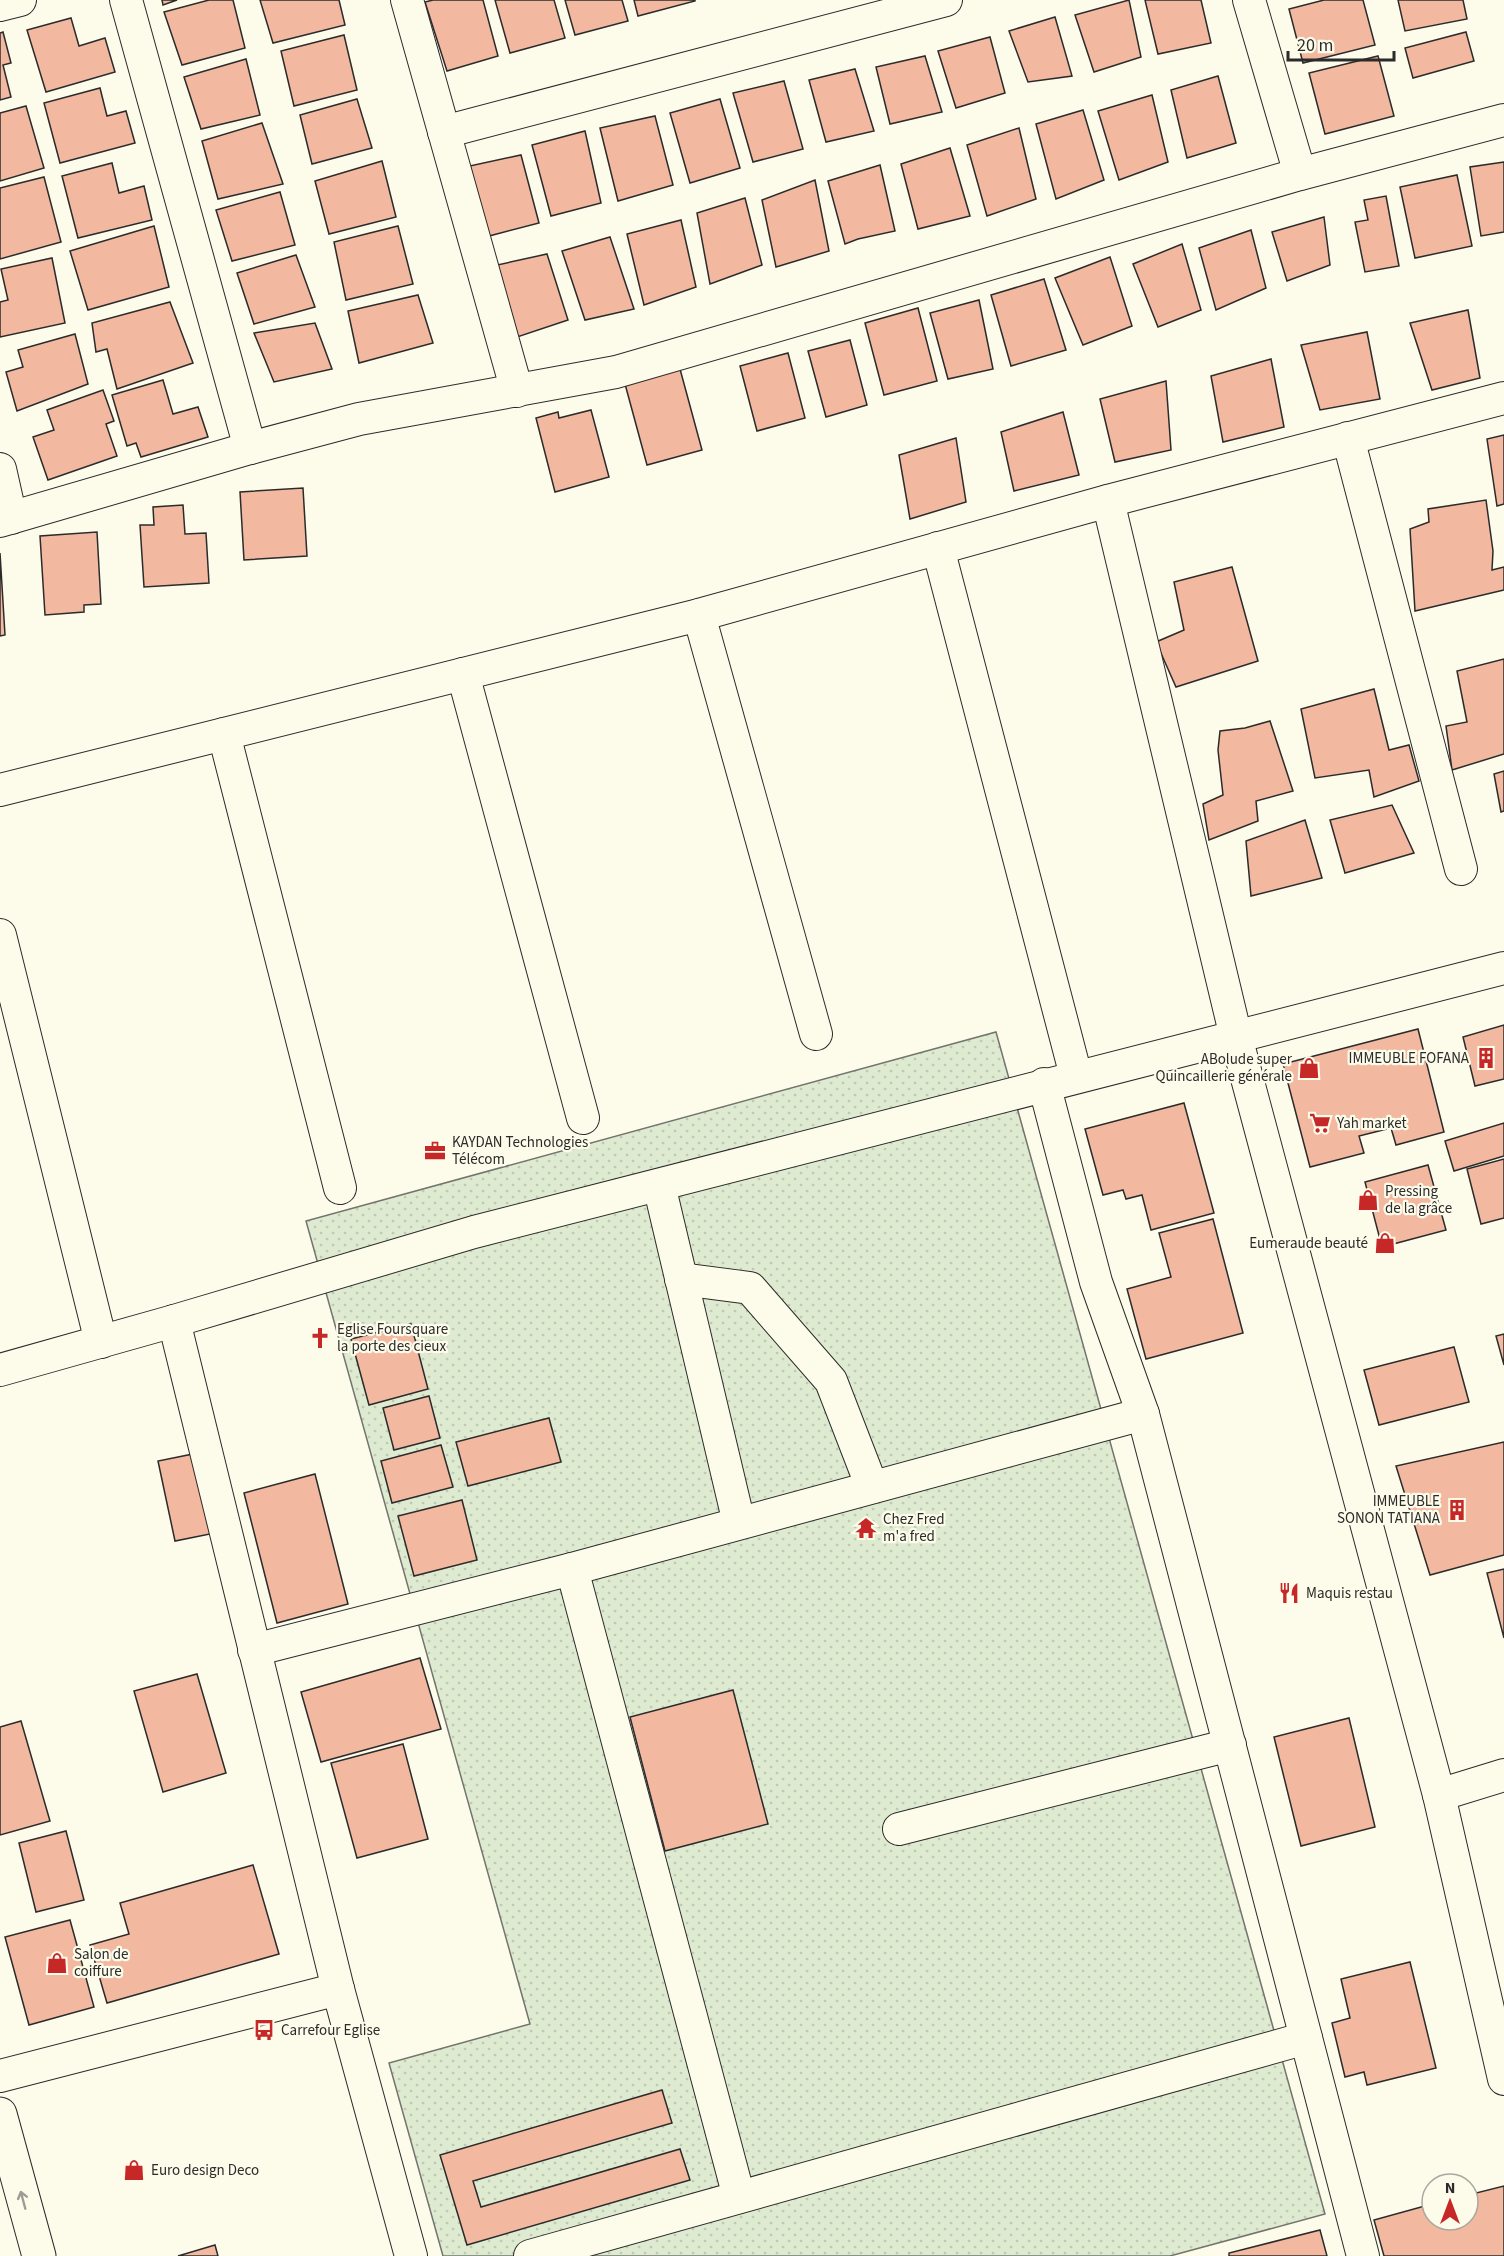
<svg xmlns="http://www.w3.org/2000/svg" width="1504" height="2256" font-family="'Source Sans 3',sans-serif">
  <defs>
    <pattern id="green-dots" width="8" height="8" patternUnits="userSpaceOnUse" patternTransform="scale(1.5)"><rect width="8" height="8" fill="#deebd1"/><path d="M2 2h.1M6 6h.1" fill="none" stroke="#bfcab4" stroke-width="1.8" stroke-linecap="round"/></pattern>
  </defs>
  <rect width="100%" height="100%" fill="#fdfbea"/>
  <!-- green -->
  <polygon fill="url(#green-dots)" stroke="#74746e" stroke-width="1.5" points="996,1032 1325,2214 1170,2256 443,2256 389,2063 530,2024 306,1221"/>
  <!-- building -->
  <g fill="#f2b8a0" stroke="#2b2b2b" stroke-width="1.5">
    <polygon points="162,0 177,0 163,5"/>
    <polygon points="209,0 233,0 245,48 182,65 164,12"/>
    <polygon points="260,0 339,0 345,25 273,43"/>
    <polygon points="433,0 483,0 498,56 447,71 425,2"/>
    <polygon points="495,0 554,0 565,38 510,53"/>
    <polygon points="565,0 622,0 628,21 575,35"/>
    <polygon points="634,0 695,0 695,1 638,16"/>
    <polygon points="1129,0 1141,57 1094,72 1075,15"/>
    <polygon points="1145,0 1201,0 1211,43 1158,54"/>
    <polygon points="1324,0 1363,0 1375,45 1303,63 1289,9"/>
    <polygon points="1398,0 1463,0 1467,19 1405,31"/>
    <polygon points="1055,17 1072,76 1028,82 1009,31"/>
    <polygon points="71,18 79,46 105,38 115,72 46,92 27,30"/>
    <polygon points="3,32 11,63 3,65 11,97 0,100 0,33"/>
    <polygon points="1466,32 1474,61 1413,78 1405,48"/>
    <polygon points="344,35 357,90 294,106 281,51"/>
    <polygon points="990,37 1005,93 956,108 938,51"/>
    <polygon points="925,56 942,112 890,124 876,67"/>
    <polygon points="1378,56 1394,116 1325,134 1309,73"/>
    <polygon points="246,59 260,115 201,129 184,77"/>
    <polygon points="855,69 874,131 826,142 809,80"/>
    <polygon points="1218,76 1236,143 1187,158 1171,90"/>
    <polygon points="784,81 803,149 753,162 733,93"/>
    <polygon points="100,88 107,116 126,111 135,143 60,163 44,103"/>
    <polygon points="1152,95 1168,162 1119,180 1098,111"/>
    <polygon points="357,99 372,148 312,164 300,115"/>
    <polygon points="720,99 740,168 690,183 670,113"/>
    <polygon points="26,106 44,168 0,181 0,113"/>
    <polygon points="1083,110 1104,180 1056,199 1036,124"/>
    <polygon points="655,116 673,185 618,201 600,128"/>
    <polygon points="262,123 283,184 218,199 202,141"/>
    <polygon points="1019,128 1036,199 987,216 967,145"/>
    <polygon points="585,131 601,203 551,216 532,145"/>
    <polygon points="950,148 970,216 918,229 901,164"/>
    <polygon points="521,155 539,223 489,236 465,167"/>
    <polygon points="382,161 396,217 329,234 315,181"/>
    <polygon points="1504,162 1504,232 1481,236 1470,167"/>
    <polygon points="112,163 119,193 144,186 152,220 78,238 62,176"/>
    <polygon points="880,165 895,231 858,239 845,244 828,181"/>
    <polygon points="1457,175 1472,246 1415,258 1400,187"/>
    <polygon points="44,177 61,242 0,259 0,188"/>
    <polygon points="815,180 829,251 776,267 762,200"/>
    <polygon points="280,192 295,245 232,261 216,210"/>
    <polygon points="1386,196 1399,266 1365,272 1355,222 1368,220 1364,200"/>
    <polygon points="745,198 762,265 710,284 697,213"/>
    <polygon points="1324,217 1330,265 1287,281 1272,232"/>
    <polygon points="681,220 696,287 644,305 627,234"/>
    <polygon points="154,226 169,287 88,310 70,251"/>
    <polygon points="398,226 413,284 346,300 334,242"/>
    <polygon points="1251,230 1266,288 1216,310 1199,248"/>
    <polygon points="610,237 634,309 585,320 562,251"/>
    <polygon points="1182,244 1201,310 1158,327 1133,264"/>
    <polygon points="547,254 568,320 508,340 488,267"/>
    <polygon points="296,255 315,307 254,324 237,273"/>
    <polygon points="1110,257 1132,326 1083,345 1055,278"/>
    <polygon points="52,258 65,323 0,337 0,302 8,300 1,269"/>
    <polygon points="1044,279 1066,350 1011,366 991,295"/>
    <polygon points="418,295 433,343 359,363 348,311"/>
    <polygon points="979,300 993,369 948,379 930,313"/>
    <polygon points="170,302 193,363 117,389 107,349 96,352 92,323"/>
    <polygon points="918,308 937,381 884,395 865,323"/>
    <polygon points="1468,310 1480,378 1432,390 1410,323"/>
    <polygon points="315,323 332,369 274,382 254,333"/>
    <polygon points="1367,332 1380,399 1320,410 1301,345"/>
    <polygon points="75,334 88,384 17,411 6,372 23,367 18,350"/>
    <polygon points="850,340 867,405 826,417 808,351"/>
    <polygon points="788,353 805,418 757,431 740,366"/>
    <polygon points="1271,359 1284,427 1223,442 1211,376"/>
    <polygon points="680,369 702,450 647,465 625,384"/>
    <polygon points="163,380 173,414 198,407 208,437 141,457 136,443 127,446 112,395"/>
    <polygon points="1166,381 1171,450 1115,462 1100,399"/>
    <polygon points="103,390 114,421 106,424 117,456 48,480 33,437 54,430 47,410"/>
    <polygon points="591,410 609,477 555,492 536,418 558,412 559,418"/>
    <polygon points="1063,412 1079,475 1014,491 1001,432"/>
    <polygon points="1504,435 1504,504 1497,506 1487,439"/>
    <polygon points="956,438 966,502 910,519 899,455"/>
    <polygon points="303,488 307,556 244,560 240,492"/>
    <polygon points="1486,500 1493,551 1492,570 1504,567 1504,590 1415,611 1410,529 1429,522 1428,509"/>
    <polygon points="183,505 185,534 206,533 209,583 144,587 140,525 154,525 153,507"/>
    <polygon points="97,532 101,604 84,605 84,612 45,615 40,536"/>
    <polygon points="0,553 5,635 0,636"/>
    <polygon points="1232,567 1258,661 1176,687 1156,642 1184,630 1174,582"/>
    <polygon points="1504,659 1504,754 1452,770 1446,726 1467,722 1457,671"/>
    <polygon points="1374,689 1389,750 1409,745 1419,781 1374,797 1369,770 1315,778 1301,709"/>
    <polygon points="1270,721 1293,791 1256,801 1258,821 1209,840 1203,804 1223,795 1218,750 1220,731 1245,728"/>
    <polygon points="1504,771 1504,811 1501,812 1494,774"/>
    <polygon points="1392,805 1414,853 1345,873 1330,820"/>
    <polygon points="1305,820 1322,878 1251,896 1246,841"/>
    <polygon points="1504,1025 1504,1079 1475,1086 1463,1037"/>
    <polygon points="1418,1029 1444,1132 1396,1145 1391,1128 1359,1136 1364,1153 1310,1167 1283,1064"/>
    <polygon points="1184,1103 1214,1213 1151,1230 1142,1195 1126,1199 1123,1190 1103,1195 1085,1129"/>
    <polygon points="1504,1123 1504,1156 1454,1171 1445,1141"/>
    <polygon points="1504,1159 1504,1218 1481,1224 1467,1169"/>
    <polygon points="1428,1165 1446,1230 1382,1247 1365,1182"/>
    <polygon points="1213,1219 1243,1333 1146,1359 1127,1289 1171,1277 1159,1233"/>
    <polygon points="411,1324 428,1389 369,1405 351,1339"/>
    <polygon points="1504,1334 1504,1365 1496,1336"/>
    <polygon points="1454,1347 1469,1402 1379,1425 1364,1370"/>
    <polygon points="429,1396 440,1438 394,1450 383,1408"/>
    <polygon points="549,1418 561,1462 468,1486 456,1442"/>
    <polygon points="1504,1442 1504,1555 1430,1575 1396,1466"/>
    <polygon points="441,1445 453,1487 392,1503 381,1461"/>
    <polygon points="198,1453 215,1533 175,1541 158,1461"/>
    <polygon points="315,1474 348,1604 277,1623 244,1493"/>
    <polygon points="462,1500 477,1560 414,1576 398,1516"/>
    <polygon points="1504,1569 1504,1638 1487,1573"/>
    <polygon points="420,1658 441,1729 321,1762 301,1692"/>
    <polygon points="197,1674 226,1773 163,1792 134,1691"/>
    <polygon points="733,1690 768,1824 665,1851 630,1717"/>
    <polygon points="1349,1718 1375,1827 1301,1846 1274,1737"/>
    <polygon points="21,1721 50,1821 0,1835 0,1727"/>
    <polygon points="403,1744 428,1839 357,1858 331,1763"/>
    <polygon points="66,1831 84,1900 36,1912 19,1843"/>
    <polygon points="253,1865 279,1954 107,2003 90,1945 129,1934 120,1903"/>
    <polygon points="70,1920 94,2007 29,2025 5,1937"/>
    <polygon points="1410,1962 1436,2068 1367,2085 1364,2072 1345,2077 1332,2023 1350,2018 1341,1979"/>
    <polygon points="662,2090 672,2123 473,2181 481,2207 680,2149 690,2180 467,2245 440,2155"/>
    <polygon points="1504,2186 1504,2256 1384,2256 1374,2220 1432,2204 1432,2220 1468,2220 1468,2195"/>
    <polygon points="1320,2230 1327,2256 1229,2256 1229,2253"/>
    <polygon points="215,2245 218,2256 178,2256"/>
  </g>
  <g fill="none" stroke-linecap="round" stroke-linejoin="round">
    <defs>
      <g id="minor">
        <polyline points="126,0 250,448"/>
        <polyline points="407,0 517,391"/>
        <polyline points="1249,0 1300,174"/>
        <polyline points="0,5 20,0"/>
        <polyline points="444,132 946,0"/>
        <polyline points="1348,438 1461,869"/>
        <polyline points="0,469 11,518"/>
        <polyline points="1108,501 1236,1037 1439,1795 1504,2079"/>
        <polyline points="0,521 250,448 359,419 616,372 1300,174 1504,120"/>
        <polyline points="938,548 1076,1076"/>
        <polyline points="699,615 816,1034"/>
        <polyline points="463,674 583,1118"/>
        <polyline points="224,734 340,1188"/>
        <polyline points="0,790 699,615 1108,501 1504,398"/>
        <polyline points="0,935 101,1342"/>
        <polyline points="1044,1084 1096,1282 1143,1414"/>
        <polyline points="659,1185 739,1523"/>
        <polyline points="681,1279 750,1288 831,1381 872,1487"/>
        <polyline points="174,1321 338,1989 411,2256"/>
        <polyline points="0,1370 174,1321 474,1232 1504,968"/>
        <polyline points="572,1569 739,2197"/>
        <polyline points="254,1650 572,1569 1143,1414 1363,2256"/>
        <polyline points="1439,1795 1504,1775"/>
        <polyline points="899,1829 1230,1745"/>
        <polyline points="0,2076 338,1989"/>
        <polyline points="530,2256 1306,2038"/>
      </g>
      <polyline id="secondary" points="0,2114 39,2256"/>
    </defs>
    <!-- minor casing -->
    <use href="#minor" stroke="#2b2b2b" stroke-width="34"/>
    <!-- secondary casing -->
    <use href="#secondary" stroke="#2b2b2b" stroke-width="35"/>
    <!-- minor -->
    <use href="#minor" stroke="#fdfbea" stroke-width="32"/>
    <!-- secondary -->
    <use href="#secondary" stroke="#fdfbea" stroke-width="33"/>
  </g>
  <!-- one-way arrows -->
  <defs><path id="oneway-shaft" d="M-6 0H5M1.5-3L5.5 0L1.5 3" fill="none" stroke-width="1.6" stroke-linecap="round" stroke-linejoin="round" transform="scale(1.5)"/></defs>
  <use stroke="#9e9d94" href="#oneway-shaft" transform="translate(23 2200) rotate(-105)"/>
  <!-- icons -->
  <defs>
    <symbol id="building-bare" viewBox="-9 -9 18 18"><path d="M-4-6H4V6H1V3H-1V6H-4ZM-2.5-4.3h1.7v1.8h-1.7ZM.8-4.3h1.7v1.8H.8ZM-2.5-1h1.7V.8h-1.7ZM.8-1h1.7V.8H.8Z" fill="#c62828" stroke="#fdfbea" stroke-width="2.5" paint-order="stroke"/></symbol>
    <symbol id="shop-bare" viewBox="-9 -9 18 18"><path d="M-5-2.5h2.3a2.7 3.5 0 0 1 5.4 0H5L5.5 6h-11ZM-1.5-2.5h3a1.5 2.3 0 0 0-3 0Z" fill="#c62828" stroke="#fdfbea" stroke-width="2.5" paint-order="stroke"/></symbol>
    <symbol id="supermarket-bare" viewBox="-9 -9 18 18"><path d="M-6-5.5h2.5l.6 2H6L4.5 2H-2.5L-4.4-4H-6ZM-1.5 3.2a1.3 1.3 0 1 0 .1 0ZM3 3.2a1.3 1.3 0 1 0 .1 0Z" fill="#c62828" stroke="#fdfbea" stroke-width="2.5" paint-order="stroke"/></symbol>
    <symbol id="office-bare" viewBox="-9 -9 18 18"><path d="M-6-3h4V-5.5h4V-3h4V5H-6ZM-1-4.5V-3h2v-1.5ZM-6 0V1H6V0Z" fill="#c62828" stroke="#fdfbea" stroke-width="2.5" paint-order="stroke"/></symbol>
    <symbol id="church-bare" viewBox="-9 -9 18 18"><path d="M-1.2-6h2.4v3.5h3.3v2.4h-3.3V6h-2.4V-.1h-3.3v-2.4h3.3Z" fill="#c62828" stroke="#fdfbea" stroke-width="2.5" paint-order="stroke"/></symbol>
    <symbol id="temple-bare" viewBox="-9 -9 18 18"><path d="M0-6L5-2H3V0L6.5 2.5H4V6H1.5V3h-3V6H-4V2.5H-6.5L-3 0V-2H-5Z" fill="#c62828" stroke="#fdfbea" stroke-width="2.5" paint-order="stroke"/></symbol>
    <symbol id="restaurant-bare" viewBox="-9 -9 18 18"><path d="M-5-6h1v4h1v-4h1v4h1v-4h1v5L-1.5 .5V6h-2V.5L-5-1ZM5-6V6H3V1.5H1.5Q1.5-4 5-6Z" fill="#c62828" stroke="#fdfbea" stroke-width="2.5" paint-order="stroke"/></symbol>
    <symbol id="bus-bare" viewBox="-9 -9 18 18"><path d="M-5-6H5V4H4V6H2V4H-2V6H-4V4H-5ZM-3.5-4V0h7V-4ZM-3.5 1.2v1.5H-2V1.2ZM2 1.2v1.5H3.5V1.2Z" fill="#c62828" stroke="#fdfbea" stroke-width="2.5" paint-order="stroke"/></symbol>
  </defs>
  <g fill-rule="evenodd">
    <use href="#building-bare" x="1471" y="1043" width="30" height="30"/>
    <use href="#shop-bare" x="1294" y="1053" width="30" height="30"/>
    <use href="#supermarket-bare" x="1305" y="1108" width="30" height="30"/>
    <use href="#office-bare" x="420" y="1136" width="30" height="30"/>
    <use href="#shop-bare" x="1353" y="1185" width="30" height="30"/>
    <use href="#shop-bare" x="1370" y="1228" width="30" height="30"/>
    <use href="#church-bare" x="305" y="1323" width="30" height="30"/>
    <use href="#building-bare" x="1442" y="1495" width="30" height="30"/>
    <use href="#temple-bare" x="851" y="1513" width="30" height="30"/>
    <use href="#restaurant-bare" x="1274" y="1578" width="30" height="30"/>
    <use href="#shop-bare" x="42" y="1948" width="30" height="30"/>
    <use href="#bus-bare" x="249" y="2015" width="30" height="30"/>
    <use href="#shop-bare" x="119" y="2155" width="30" height="30"/>
  </g>
  <g text-anchor="middle" dominant-baseline="central" stroke-width="4.5" stroke-linejoin="round" paint-order="stroke">
    <!-- poi labels -->
    <g font-size="15" fill="#2b2b2b" stroke="#fdfbea" text-anchor="start">
      <text x="1469" y="1058" text-anchor="end">IMMEUBLE FOFANA</text>
      <text x="1292" y="1059" text-anchor="end">ABolude super<tspan x="1292" dy="17">Quincaillerie générale</tspan></text>
      <text x="1337" y="1123">Yah market</text>
      <text x="452" y="1142">KAYDAN Technologies<tspan x="452" dy="17">Télécom</tspan></text>
      <text x="1385" y="1191">Pressing<tspan x="1385" dy="17">de la grâce</tspan></text>
      <text x="1368" y="1243" text-anchor="end">Eumeraude beauté</text>
      <text x="337" y="1329">Eglise Foursquare<tspan x="337" dy="17">la porte des cieux</tspan></text>
      <text x="1440" y="1501" text-anchor="end">IMMEUBLE<tspan x="1440" dy="17">SONON TATIANA</tspan></text>
      <text x="883" y="1519">Chez Fred<tspan x="883" dy="17">m'a fred</tspan></text>
      <text x="1306" y="1593">Maquis restau</text>
      <text x="74" y="1954">Salon de<tspan x="74" dy="17">coiffure</tspan></text>
      <text x="281" y="2030">Carrefour Eglise</text>
      <text x="151" y="2170">Euro design Deco</text>
    </g>
  </g>
  <!-- north arrow -->
  <g transform="translate(1450 2202)"><circle r="28" fill="#fdfbea" stroke="#a9a89e" stroke-width="1.5"/>
  <path d="M0-4.5L10 22L0 15L-10 22Z" fill="#c62828"/>
  <text y="-9" font-size="16" font-weight="bold" text-anchor="middle" fill="#2b2b2b">N</text>
  </g>
  <!-- scale -->
  <path d="M1288 51v9h106v-9" fill="none" stroke="#2b2b2b" stroke-width="3"/>
  <text x="1297" y="51" font-size="18" fill="#2b2b2b" stroke="#fdfbea" stroke-width="4.5" paint-order="stroke">20 m</text>
</svg>
